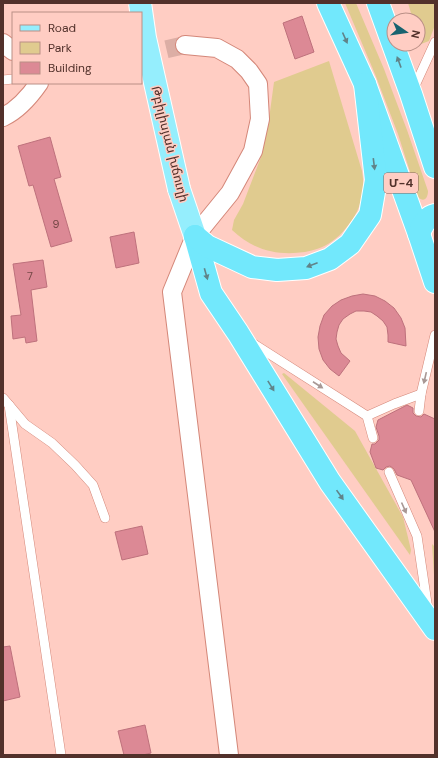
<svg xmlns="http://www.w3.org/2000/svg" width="438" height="758" font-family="'DM Sans','Noto Sans Armenian',sans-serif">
  <rect width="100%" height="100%" fill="#ffcdc3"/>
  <!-- green -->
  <g fill="#e0cb8f">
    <path d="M345 3H356L384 69 396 101 407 130 428 191C428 198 424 203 418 197L398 134 375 74Z"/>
    <polygon points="408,3 435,3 435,25 429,41 421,44 418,35 418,20 413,20"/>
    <path d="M329 61 362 171C363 178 364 185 363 192 361 205 355 218 346 228 342 233 337 238 331 242 323 248 314 250 305 252 277 256 253 250 232 230L234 220 243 204 261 157 269 119 274 82Z"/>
    <polygon points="284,373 355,431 403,517 411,550 410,555 282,374"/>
    <polygon points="432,544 435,547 435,590"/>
  </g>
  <!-- building -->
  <g fill="#dc8995" stroke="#be717c">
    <polygon points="302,16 314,52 295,59 283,23"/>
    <polygon points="50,137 61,177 54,179 72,241 51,247 33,185 29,186 18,146"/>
    <polygon points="134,232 139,263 116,268 110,237"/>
    <polygon points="43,260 47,287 31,290 37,341 26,343 25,337 13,339 11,316 21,315 13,264"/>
    <polygon points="363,294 375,296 385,301 394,308 401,318 405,328 406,346 388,342 388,335 387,327 383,321 377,316 371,312 364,311 356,311 350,314 343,319 339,325 337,332 336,339 338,346 341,353 350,361 339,376 330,369 323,360 319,349 318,337 320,326 324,315 332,306 341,300 352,296"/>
    <polygon points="407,405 413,408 413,413 416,416 421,417 424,414 435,419 435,532 411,480 397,475 394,469 390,466 386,467 383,470 376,468 370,452 372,444 375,444 379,440 379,436 376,427 378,420"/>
    <polygon points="142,526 148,554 122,560 115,532"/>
    <polygon points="10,646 20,697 3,701 3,647"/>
    <polygon points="145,725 151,753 143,755 124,755 118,731"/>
  </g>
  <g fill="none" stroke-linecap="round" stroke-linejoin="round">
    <!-- minor-tunnel -->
    <polyline stroke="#dcaea5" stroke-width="18" stroke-dasharray="18 9" stroke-linecap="butt" points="141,58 155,52 185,45"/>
    <defs>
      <g id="service">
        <polyline points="3,80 13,79"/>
        <polyline points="413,90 435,42"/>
        <polyline points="249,341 367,416 394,404 421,394"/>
        <polyline points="3,398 9,405 61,755"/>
        <polyline points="9,405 25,424 52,443 75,465 93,485 105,518"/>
        <polyline points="419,411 421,394 435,335"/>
        <polyline points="367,416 373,438"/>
        <polyline points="389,472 417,536 428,610"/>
      </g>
      <g id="minor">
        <polyline points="3,43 13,51"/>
        <polyline points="185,45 217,48 237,59 249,71 258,84 260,119 253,151 230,193 195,236 172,292 229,755"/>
        <path d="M3 117C18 110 30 96 39 83"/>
      </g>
      <polyline id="primary" points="179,189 195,236"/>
      <g id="trunk">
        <polyline points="328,3 365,84 419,234 435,282"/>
        <polyline points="378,3 411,94 435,167"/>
        <path d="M419 234C422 225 426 217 435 215"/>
        <polyline points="195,236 211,293 238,333 330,482 435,629"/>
        <polyline points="195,236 207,246 252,267 277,270 306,268 330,259 350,244 370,215 376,180 365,84"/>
      </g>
    </defs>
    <!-- service casing -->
    <use href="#service" stroke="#d48779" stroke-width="10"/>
    <!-- minor casing -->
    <use href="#minor" stroke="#d48779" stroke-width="20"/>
    <!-- primary casing -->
    <use href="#primary" stroke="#fff" stroke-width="24"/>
    <!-- trunk casing -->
    <use href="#trunk" stroke="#fff" stroke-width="24"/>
    <!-- service -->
    <use href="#service" stroke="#fff" stroke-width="9"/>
    <!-- minor -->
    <use href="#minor" stroke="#fff" stroke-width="18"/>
    <!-- primary -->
    <use href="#primary" stroke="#95eefd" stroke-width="22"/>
    <!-- trunk -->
    <use href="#trunk" stroke="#72e8fc" stroke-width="22"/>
    <defs>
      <polyline id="primary-bridge" points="140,3 145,38 179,189"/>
    </defs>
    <!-- primary-bridge casing -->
    <use href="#primary-bridge" stroke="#fff" stroke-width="24" stroke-linecap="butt"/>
    <!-- primary-bridge -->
    <use href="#primary-bridge" stroke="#95eefd" stroke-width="22"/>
  </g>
  <!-- one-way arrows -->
  <defs><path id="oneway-solid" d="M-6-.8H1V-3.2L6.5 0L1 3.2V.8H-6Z"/></defs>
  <g fill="#608389">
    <use href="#oneway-solid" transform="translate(345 38) rotate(66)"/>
    <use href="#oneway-solid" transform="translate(399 62) rotate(-110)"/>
    <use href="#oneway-solid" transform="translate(374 164) rotate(83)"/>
    <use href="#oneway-solid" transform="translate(312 265) rotate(159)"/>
    <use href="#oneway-solid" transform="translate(206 274) rotate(74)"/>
    <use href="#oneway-solid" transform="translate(271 386) rotate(58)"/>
    <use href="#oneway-solid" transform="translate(340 495) rotate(55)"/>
  </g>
  <g fill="#a89895">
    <use href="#oneway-solid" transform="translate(425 378) rotate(103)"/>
    <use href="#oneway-solid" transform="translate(318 385) rotate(33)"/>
    <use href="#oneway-solid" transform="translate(404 508) rotate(66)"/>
  </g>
  <g text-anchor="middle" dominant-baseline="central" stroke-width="3" stroke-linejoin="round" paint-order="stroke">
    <!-- number labels -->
    <g font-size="11" fill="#744746">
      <text x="56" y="224">9</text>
      <text x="30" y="276">7</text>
    </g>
    <!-- shield labels -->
    <rect fill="#ffcdc3" stroke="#866059" stroke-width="1" x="384" y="173" width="34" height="20" rx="3"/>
    <g font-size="12" font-weight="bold" fill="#52312b">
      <text x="401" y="183">Մ-4</text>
    </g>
    <!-- street labels -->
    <g font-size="13" fill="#52312b" stroke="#ffcdc3">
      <text transform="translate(170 144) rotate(76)">Թբիլիսյան խճուղի</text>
    </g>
  </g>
  <!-- border -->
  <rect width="438" height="758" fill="none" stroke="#52312b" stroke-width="8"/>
  <!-- legend -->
  <rect x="12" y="12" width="130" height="72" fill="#ffcdc3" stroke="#ba8f86"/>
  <rect x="20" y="25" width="20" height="6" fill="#95eefd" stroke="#ba8f86"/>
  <text x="48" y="32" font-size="12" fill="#52312b">Road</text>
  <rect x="20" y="42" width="20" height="12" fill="#e0cb8f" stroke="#ba8f86"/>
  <text x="48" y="52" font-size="12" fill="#52312b">Park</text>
  <rect x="20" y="62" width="20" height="12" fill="#dc8995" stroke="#ba8f86"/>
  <text x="48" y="72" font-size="12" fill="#52312b">Building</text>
  <!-- north arrow -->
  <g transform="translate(406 32) rotate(103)"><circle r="19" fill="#ffcdc3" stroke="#ba8f86"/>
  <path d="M0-3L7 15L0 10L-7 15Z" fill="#18636f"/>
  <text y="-6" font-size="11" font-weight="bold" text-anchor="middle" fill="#52312b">N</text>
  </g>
</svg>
